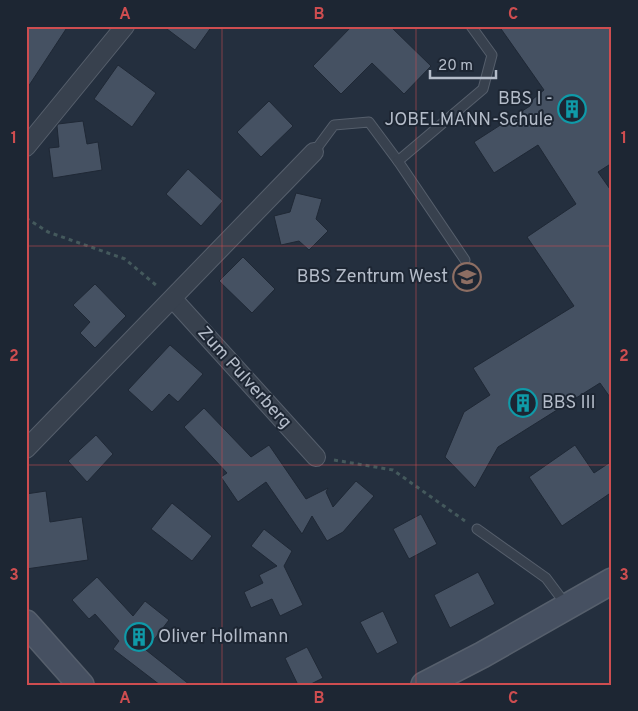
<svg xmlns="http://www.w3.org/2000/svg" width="638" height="711" font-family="Overpass,sans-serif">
  <rect width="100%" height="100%" fill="#242f3e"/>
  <!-- building -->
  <g fill="#455162" stroke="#1f2835">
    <polygon points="26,26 68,26 26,90"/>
    <polygon points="163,26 212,26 195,50"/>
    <polygon points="352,26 390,26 431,66 404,94 372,63 341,94 313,66"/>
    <polygon points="499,26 612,26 612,163 598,172 612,192 612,400 600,383 498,447 475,488 445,457 464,412 490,395 473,368 574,306 527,237 576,204 538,145 494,173 474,142 530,106 533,99 544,90"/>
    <polygon points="118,65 156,93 132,127 94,99"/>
    <polygon points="269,101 293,126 261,157 237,132"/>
    <polygon points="83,121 87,144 98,142 102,170 53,178 49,148 59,147 57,126 58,124"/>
    <polygon points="188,169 223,201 201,226 166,194"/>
    <polygon points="296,193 322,199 316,219 328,231 309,250 299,241 281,245 274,216 290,212"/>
    <polygon points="243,257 275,289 252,313 219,281"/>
    <polygon points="95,284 126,316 95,348 80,333 90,322 73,305"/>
    <polygon points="170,345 203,374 178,402 169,394 152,412 128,390"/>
    <polygon points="204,408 251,457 269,445 306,499 328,488 326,492 333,507 356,481 374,496 343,532 327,541 312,516 302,534 266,482 238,502 221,477 227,473 184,427"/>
    <polygon points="96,435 113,454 87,482 68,461"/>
    <polygon points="575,445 594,473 612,461 612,492 562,526 529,477"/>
    <polygon points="46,491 50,522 82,517 88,560 26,569 26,494"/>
    <polygon points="172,503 212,536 192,561 151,529"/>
    <polygon points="421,514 437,544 409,559 393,529"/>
    <polygon points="264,529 292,551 284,566 303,605 280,616 272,599 251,608 244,592 263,583 259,575 277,566 251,546"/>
    <polygon points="478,572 495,604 450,628 434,595"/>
    <polygon points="97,577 133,616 145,601 169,620 146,650 190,685 160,685 113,649 119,641 95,614 89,619 72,600"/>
    <polygon points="383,611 398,643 377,654 360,622"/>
    <polygon points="307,647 323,678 309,685 298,685 285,658"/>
  </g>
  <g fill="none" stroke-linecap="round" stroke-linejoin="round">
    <defs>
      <g id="lane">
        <polyline points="314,152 334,125 369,122 398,161"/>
        <polyline points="465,260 398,161 483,89 492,55 471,26"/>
        <polyline points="477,529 546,578 567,606"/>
      </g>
      <g id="street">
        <polyline points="26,147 125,26"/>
        <polyline points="173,299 316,457"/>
        <polyline points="26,449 314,152"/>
      </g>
      <g id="secondary">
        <polyline points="26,623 81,685"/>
        <polyline points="424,685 482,655 612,581"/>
      </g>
    </defs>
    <!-- lane casing -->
    <use href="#lane" stroke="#565f6c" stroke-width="11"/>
    <!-- street casing -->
    <use href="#street" stroke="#565f6c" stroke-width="20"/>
    <!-- secondary casing -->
    <use href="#secondary" stroke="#565f6c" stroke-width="28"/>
    <!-- path -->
    <g stroke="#44595c" stroke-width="3" stroke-dasharray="4 4" stroke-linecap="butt">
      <polyline points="26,218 48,232 125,259 157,286"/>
      <polyline points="334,460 393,470 465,521"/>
    </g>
    <!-- lane -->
    <use href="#lane" stroke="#38414e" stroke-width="9"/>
    <!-- street -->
    <use href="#street" stroke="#38414e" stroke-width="18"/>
    <!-- secondary -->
    <use href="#secondary" stroke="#465061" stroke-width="25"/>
  </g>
  <!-- grid -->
  <path fill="none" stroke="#ce4d50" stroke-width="1" stroke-opacity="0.55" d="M222 26V685M416 26V685M26 246H612M26 465H612"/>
  <!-- icons -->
  <defs>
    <symbol id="building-ring" viewBox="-11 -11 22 22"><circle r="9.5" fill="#1d2633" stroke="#0f9aa8" stroke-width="1.5"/><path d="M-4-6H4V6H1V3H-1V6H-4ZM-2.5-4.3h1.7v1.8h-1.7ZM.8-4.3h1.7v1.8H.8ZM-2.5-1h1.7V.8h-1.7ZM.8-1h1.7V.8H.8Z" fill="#0f9aa8"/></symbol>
    <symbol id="school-ring" viewBox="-11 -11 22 22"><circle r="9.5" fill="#1d2633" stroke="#8d6e63" stroke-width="1.5"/><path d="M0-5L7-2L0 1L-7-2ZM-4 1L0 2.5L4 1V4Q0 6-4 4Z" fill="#8d6e63"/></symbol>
  </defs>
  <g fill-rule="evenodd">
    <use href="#building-ring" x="556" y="93" width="32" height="32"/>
    <use href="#school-ring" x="451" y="261" width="32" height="32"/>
    <use href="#building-ring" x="507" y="387" width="32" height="32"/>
    <use href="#building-ring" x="123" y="621" width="32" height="32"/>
  </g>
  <g text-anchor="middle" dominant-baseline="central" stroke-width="4" stroke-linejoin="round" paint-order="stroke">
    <!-- poi labels -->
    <g font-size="18" fill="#b4bcc9" stroke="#1d2633" text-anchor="end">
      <text x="553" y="99">BBS I -<tspan x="553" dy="21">JOBELMANN-Schule</tspan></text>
      <text x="448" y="277">BBS Zentrum West</text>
      <text x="542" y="403" text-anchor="start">BBS III</text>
      <text x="158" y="637" text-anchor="start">Oliver Hollmann</text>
    </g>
    <!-- street labels -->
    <g font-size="18" fill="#b4bcc9" stroke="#1d2633">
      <text transform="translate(244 378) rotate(48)">Zum Pulverberg</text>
    </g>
  </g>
  <!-- border -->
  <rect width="638" height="711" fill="none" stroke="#1d2633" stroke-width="55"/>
  <!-- scale -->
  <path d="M430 70v8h66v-8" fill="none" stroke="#b4bcc9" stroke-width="2.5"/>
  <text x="438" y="70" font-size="15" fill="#b4bcc9" stroke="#1d2633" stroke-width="4" paint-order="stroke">20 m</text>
  <rect x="28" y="28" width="582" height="656" fill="none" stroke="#ce4d50" stroke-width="2"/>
  <g font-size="16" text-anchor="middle" font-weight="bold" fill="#ce4d50">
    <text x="125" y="19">A</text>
    <text x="319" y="19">B</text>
    <text x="513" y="19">C</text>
    <text x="14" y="143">1</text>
    <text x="624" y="143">1</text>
    <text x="14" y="361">2</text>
    <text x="624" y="361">2</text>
    <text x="14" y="580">3</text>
    <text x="624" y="580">3</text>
    <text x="125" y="703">A</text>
    <text x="319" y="703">B</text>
    <text x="513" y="703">C</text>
  </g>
</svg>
